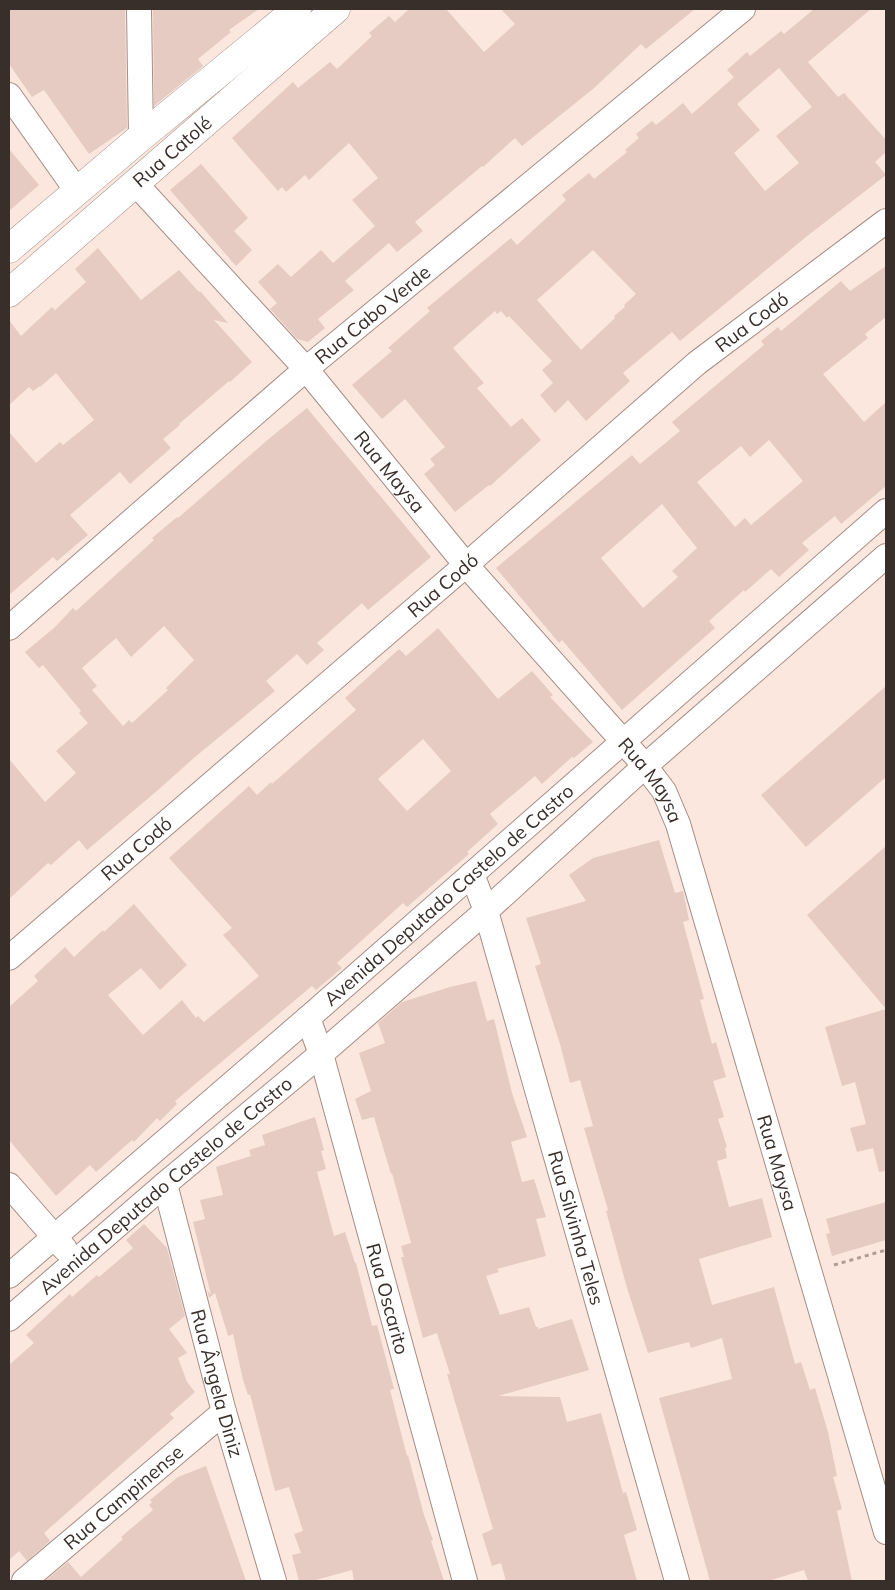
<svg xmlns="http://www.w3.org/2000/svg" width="895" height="1590" font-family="Mulish,sans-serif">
  <rect width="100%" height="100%" fill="#fce7df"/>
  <!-- building -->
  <g fill="#e5cbc1" fill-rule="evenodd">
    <polygon points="9,9 125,9 127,128 89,154 44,90 32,97 9,64"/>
    <polygon points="153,9 259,9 229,30 231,32 198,59 203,66 154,106"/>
    <polygon points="409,9 446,9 484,52 515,24 501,9 695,9 646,49 641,44 593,89 522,146 515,138 483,167 482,166 415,222 423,231 397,252 389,243 345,281 354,290 318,319 325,328 308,342 297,339 270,309 277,303 258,282 278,264 291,277 321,250 333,263 375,226 352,200 378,178 349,143 309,180 305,175 286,192 282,187 278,191 232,138 293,82 298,88 330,62 337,69 372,36 369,33 389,16 395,22"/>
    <path d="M814 9H871L808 62 838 97 844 93 886 140V152L875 162 886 175 806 237 680 341 672 332 623 373 630 381 586 421 568 400 555 413 540 395 553 383 542 370 552 361 509 316 507 318 501 311 497 314 495 311 453 348 484 383 477 388 511 427 522 418 541 440 490 486 489 485 455 512 424 474 435 465 430 459 445 447 405 399 382 419 352 385 392 351 388 348 430 311 427 308 511 238 517 245 566 200 562 195 589 173 594 179 627 152 625 150 639 138 636 134 652 121 656 125 683 103 692 114 734 77 727 70 747 52 750 56 781 31 784 34ZM779 68 812 107 776 136 799 163 765 191 734 153 760 130 737 104ZM593 250 636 294 624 305 625 307 614 316 615 318 581 350 537 300Z"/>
    <polygon points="9,149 39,185 9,211"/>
    <polygon points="201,164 248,218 234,231 252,250 236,266 170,190"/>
    <polygon points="98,248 141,300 179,270 199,292 200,291 228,323 214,320 252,362 230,382 229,381 179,424 180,425 163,439 171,448 130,484 120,472 70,515 88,535 57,561 53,557 9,595 9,432 36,463 60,442 63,445 94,420 56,373 40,387 40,386 33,391 29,387 9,405 9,320 21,336 52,307 55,310 86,282 75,269"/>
    <path d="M886 266V317L865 334 868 338 823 374 864 422 886 402V486L841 524 835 516 802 543 809 550 779 577 771 569 745 592 744 590 709 621 715 628 622 710 562 640 559 643 496 568 632 455 640 464 680 431 672 422 764 345 761 341 778 327 781 331 841 281 850 291ZM769 440 803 481 751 525 745 518 735 527 697 482 741 446 750 457ZM662 504 697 548 672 571 678 577 643 608 601 558Z"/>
    <path d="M307 408 431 557 368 610 362 603 317 643 324 650 307 665 297 654 266 681 275 691 195 757 158 790 87 850 79 840 51 865 48 863 9 899V759L45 802 76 773 56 751 88 723 79 713 81 711 43 665 39 668 25 652 55 627 73 608 76 611 154 540 152 538 177 517 178 518 271 437ZM164 626 194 660 166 688 168 690 132 723 129 720 123 726 92 690 97 686 82 668 116 638 131 657Z"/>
    <path d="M438 628 498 699 532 671 553 695 550 697 593 742 574 758 572 757 542 784 535 776 490 814 498 824 467 852 469 854 407 907 403 903 337 963 342 968 316 990 312 986 175 1101 177 1104 160 1121 157 1118 134 1142 132 1140 96 1172 90 1165 56 1196 9 1140V1007L38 981 34 976 65 947 74 957 103 930 104 932 134 904 187 965 160 990 141 968 108 995 143 1035 182 1000 196 1018 198 1016 204 1022 259 976 223 935 232 928 169 858 249 786 257 795 271 782 272 784 356 710 345 698 399 649 406 656ZM423 739 451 771 407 811 378 779Z"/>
    <polygon points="886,686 886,777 806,847 761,795"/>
    <polygon points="659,840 675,893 683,891 689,920 683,922 704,999 700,1000 712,1044 716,1042 726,1077 713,1081 724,1117 718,1119 727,1147 725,1148 727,1158 717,1161 729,1207 762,1198 772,1237 699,1259 712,1305 774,1287 795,1364 801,1362 810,1390 815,1388 828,1432 837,1476 833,1477 842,1509 837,1511 852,1581 808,1581 804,1570 768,1581 710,1581 659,1398 732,1379 722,1338 691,1348 689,1342 648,1353 627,1288 606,1211 608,1210 584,1128 593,1126 580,1080 570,1083 560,1044 535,966 541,964 526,918 586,901 569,875 593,858"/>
    <polygon points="886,846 886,1009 807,915"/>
    <polygon points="476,981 487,1021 494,1019 512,1093 527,1137 511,1142 522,1182 534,1179 546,1217 536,1219 546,1256 497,1269 499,1272 486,1276 500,1315 529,1307 536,1327 538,1327 538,1329 572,1319 589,1370 498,1396 560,1397 567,1422 601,1413 623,1493 626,1492 637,1530 624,1535 637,1581 506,1581 501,1563 492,1566 482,1534 493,1529 455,1402 447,1374 450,1374 437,1333 423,1338 401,1257 404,1257 401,1246 411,1243 392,1173 391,1174 374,1117 362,1120 355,1099 371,1091 359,1053 385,1043 378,1023 402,1002 450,987"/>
    <polygon points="886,1009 886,1171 879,1172 873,1148 857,1152 850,1128 866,1124 855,1082 842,1086 825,1027"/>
    <polygon points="315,1117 324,1150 321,1151 326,1169 317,1172 334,1236 345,1232 355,1263 356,1263 372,1326 377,1325 394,1389 390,1390 407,1456 408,1455 424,1515 433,1540 431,1541 444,1581 354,1581 352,1570 312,1581 299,1581 292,1555 301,1553 294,1534 303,1531 289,1487 275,1491 250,1394 248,1395 243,1380 233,1334 228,1336 215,1293 209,1298 207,1290 211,1295 193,1222 205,1219 200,1200 223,1195 216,1167 251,1156 249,1150 265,1145 262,1135"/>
    <polygon points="886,1202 886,1240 832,1256 826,1234 830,1233 826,1219"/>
    <polygon points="144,1224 167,1248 185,1316 169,1329 187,1353 178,1358 187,1382 195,1392 170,1414 174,1418 44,1533 50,1541 27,1561 19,1551 9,1560 9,1365 34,1343 26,1335 70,1294 72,1297 97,1275 99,1277 133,1248 126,1240"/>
    <polygon points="206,1466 246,1581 45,1581 68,1562 81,1577 123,1539 121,1537 153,1510 149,1505 152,1502 150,1500 178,1477"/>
  </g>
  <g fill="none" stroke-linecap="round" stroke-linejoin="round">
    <defs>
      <g id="minor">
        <polyline points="139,9 141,137"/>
        <polyline points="9,95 77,191"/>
        <path id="s1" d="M135 183 306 369 466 565 645 766 664 791 678 824 886 1532"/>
        <path id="s2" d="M9 628 306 369 743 9"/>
        <path id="s3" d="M472 874 486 911 677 1581"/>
        <path id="s4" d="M9 958 466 565 697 363 886 221"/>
        <path id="s5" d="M308 1018 321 1054 465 1581"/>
        <path id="s6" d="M165 1184 224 1412 274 1581"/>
        <polyline points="9,1185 65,1249"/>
        <path id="s7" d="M9 1276 308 1018 886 511"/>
        <path id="s8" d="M9 1319 165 1184 321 1054 486 911 645 766 886 556"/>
        <path id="s9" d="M24 1581 224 1412"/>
      </g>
      <g id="tertiary">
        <polyline points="9,249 141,137 297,9"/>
        <path id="s10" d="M9 293 336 9"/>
      </g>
    </defs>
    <!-- minor casing -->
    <use href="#minor" stroke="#a58d84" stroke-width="26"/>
    <!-- tertiary casing -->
    <use href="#tertiary" stroke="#a58d84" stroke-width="29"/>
    <!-- path -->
    <polyline stroke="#ad9d96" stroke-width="3" stroke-dasharray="4 4" stroke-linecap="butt" points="834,1265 886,1250"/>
    <!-- minor -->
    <use href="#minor" stroke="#fff" stroke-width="24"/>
    <!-- tertiary -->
    <use href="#tertiary" stroke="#fff" stroke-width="28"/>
  </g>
  <g text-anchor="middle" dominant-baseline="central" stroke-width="5" stroke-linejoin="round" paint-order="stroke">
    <!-- street labels -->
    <g font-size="19" fill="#382e2a" stroke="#fff">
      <text stroke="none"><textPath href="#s10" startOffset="216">Rua Catolé</textPath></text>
      <text stroke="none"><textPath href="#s2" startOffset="480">Rua Cabo Verde</textPath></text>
      <text stroke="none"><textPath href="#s4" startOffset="978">Rua Codó</textPath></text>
      <text stroke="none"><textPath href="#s1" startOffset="385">Rua Maysa</textPath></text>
      <text stroke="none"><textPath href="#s4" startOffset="572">Rua Codó</textPath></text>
      <text stroke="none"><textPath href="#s1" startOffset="790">Rua Maysa</textPath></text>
      <text stroke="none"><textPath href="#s4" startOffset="168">Rua Codó</textPath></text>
      <text stroke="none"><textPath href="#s7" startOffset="582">Avenida Deputado Castelo de Castro</textPath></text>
      <text stroke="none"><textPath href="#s1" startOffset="1195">Rua Maysa</textPath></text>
      <text stroke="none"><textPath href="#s8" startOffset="206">Avenida Deputado Castelo de Castro</textPath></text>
      <text stroke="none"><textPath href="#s3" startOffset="369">Rua Silvinha Teles</textPath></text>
      <text stroke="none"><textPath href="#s5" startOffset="292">Rua Oscarito</textPath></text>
      <text stroke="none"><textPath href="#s6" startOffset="206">Rua Ângela Diniz</textPath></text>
      <text stroke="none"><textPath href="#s9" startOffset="130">Rua Campinense</textPath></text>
    </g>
  </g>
  <!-- border -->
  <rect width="895" height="1590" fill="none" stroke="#382e2a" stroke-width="20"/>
</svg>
